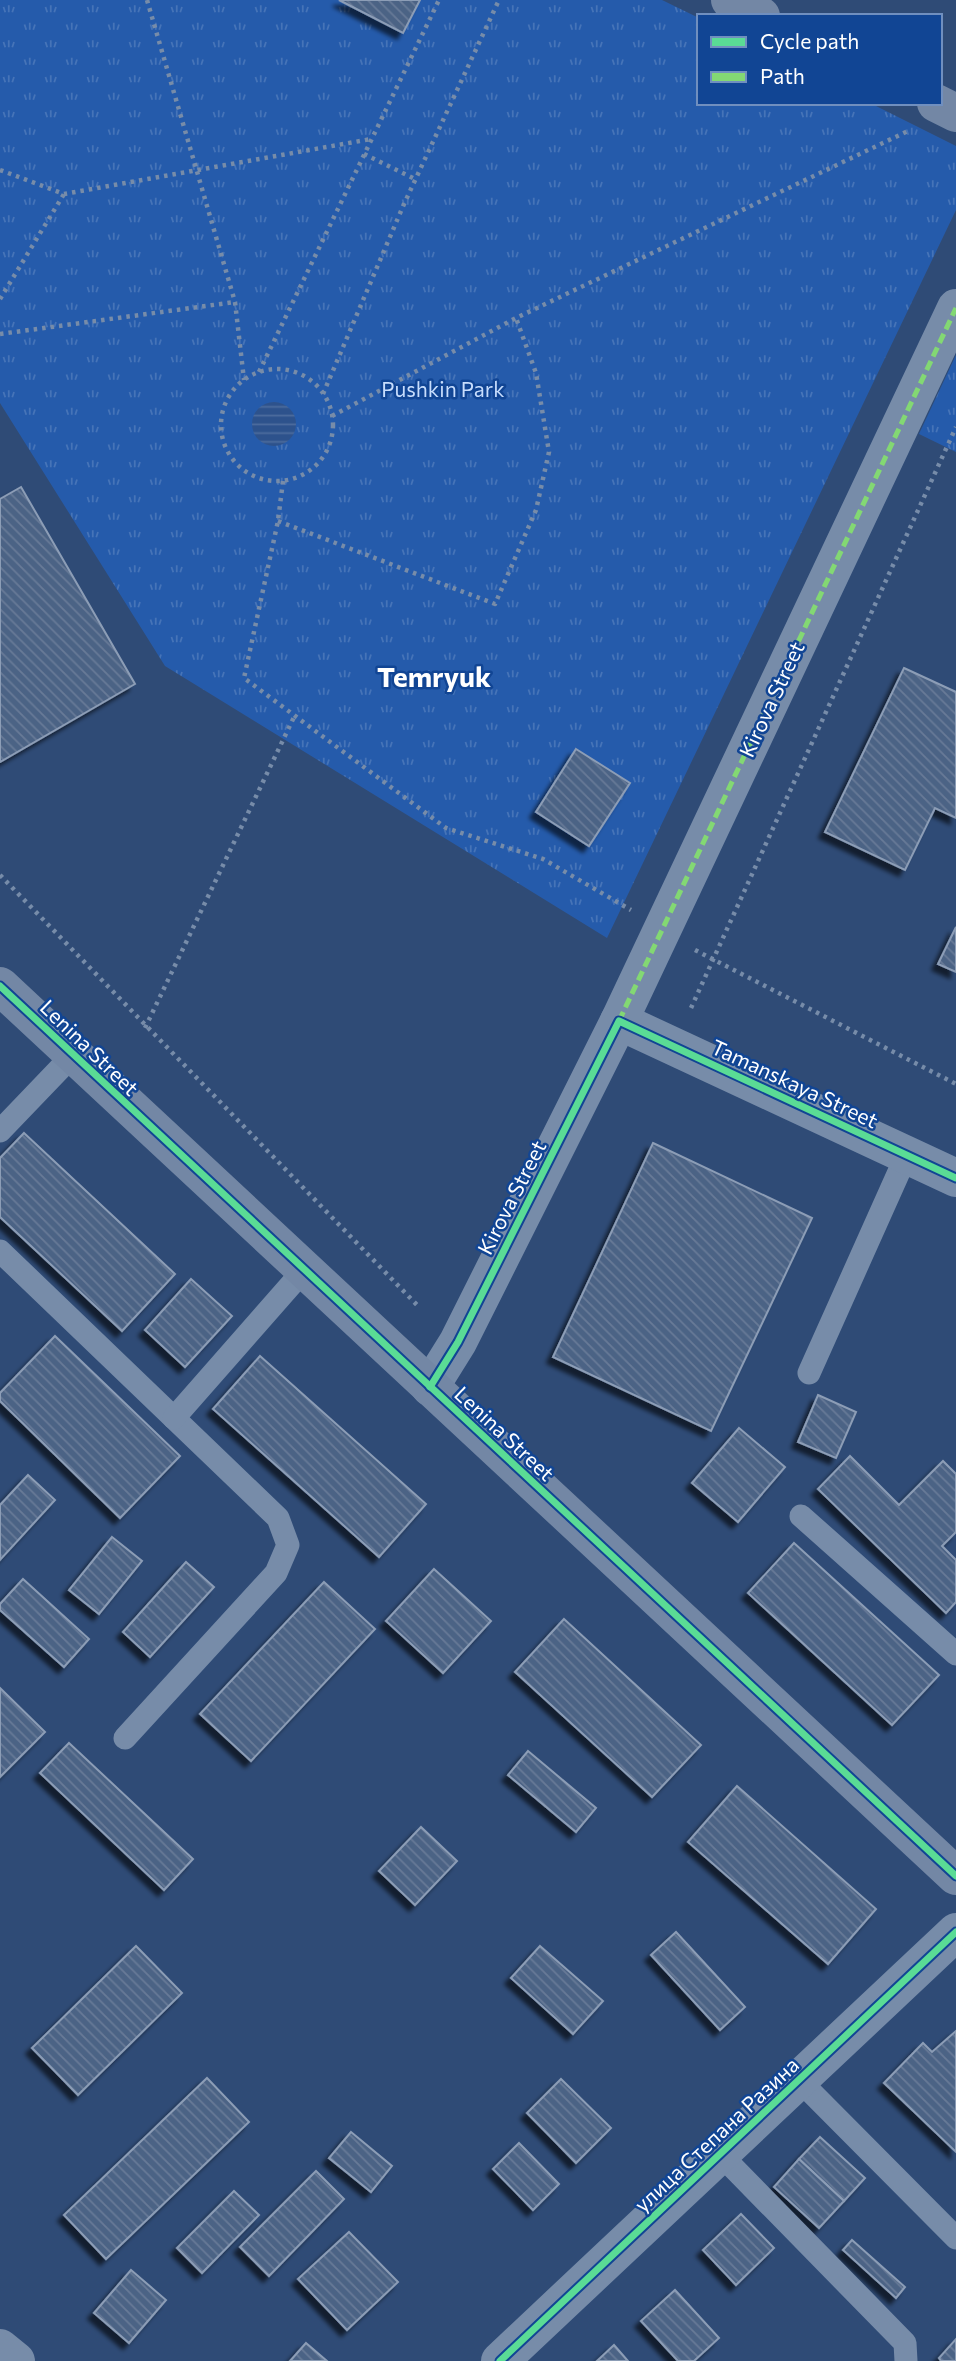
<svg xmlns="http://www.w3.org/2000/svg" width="956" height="2361" font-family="Commissioner,sans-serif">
  <defs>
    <pattern id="park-tufts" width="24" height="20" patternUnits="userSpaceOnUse" patternTransform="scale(1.75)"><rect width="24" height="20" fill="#255bab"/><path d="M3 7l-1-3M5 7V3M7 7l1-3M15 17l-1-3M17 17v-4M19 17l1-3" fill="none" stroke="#4674b8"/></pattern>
    <pattern id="water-rules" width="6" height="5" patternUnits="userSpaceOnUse" patternTransform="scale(1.75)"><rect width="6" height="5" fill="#2d528c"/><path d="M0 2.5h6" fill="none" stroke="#4c6c9d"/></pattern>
    <pattern id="building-back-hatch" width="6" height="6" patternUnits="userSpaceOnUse" patternTransform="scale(1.75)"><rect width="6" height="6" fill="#4c6385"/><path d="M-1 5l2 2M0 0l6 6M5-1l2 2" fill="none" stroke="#677a97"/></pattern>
    <filter id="shadow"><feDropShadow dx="-6" dy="6" stdDeviation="2" flood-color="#0009"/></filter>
  </defs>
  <rect width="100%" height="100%" fill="#2f4b76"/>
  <!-- park -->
  <g fill="url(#park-tufts)">
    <polygon points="0,0 662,0 699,18 699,103 870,103 956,146 956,210 607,938 165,666 0,403"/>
    <polygon points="956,355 956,452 919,434"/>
  </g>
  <!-- water -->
  <circle fill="url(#water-rules)" cx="274" cy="424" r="22"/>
  <!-- building -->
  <g fill="url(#building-back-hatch)" stroke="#8c9db6" stroke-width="2" filter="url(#shadow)">
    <polygon points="339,0 420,0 403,33"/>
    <polygon points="21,487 135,684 0,762 0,499"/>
    <polygon points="904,668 956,692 956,818 935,808 905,870 825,832"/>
    <polygon points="576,749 630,783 589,846 536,812"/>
    <polygon points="956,927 956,972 938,964"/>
    <polygon points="24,1133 175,1274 122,1331 0,1217 0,1158"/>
    <polygon points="653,1143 812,1218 711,1431 553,1357"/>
    <polygon points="191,1279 232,1316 185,1367 145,1330"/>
    <polygon points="55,1336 180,1456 120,1518 0,1401 0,1393"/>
    <polygon points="260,1356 426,1504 379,1557 213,1409"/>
    <polygon points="818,1395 856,1412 836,1458 798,1442"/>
    <polygon points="739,1428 785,1467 738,1522 692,1483"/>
    <polygon points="850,1456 899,1505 943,1461 956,1474 956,1532 942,1546 956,1560 956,1602 946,1613 818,1489"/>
    <polygon points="28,1475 55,1500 0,1560 0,1505"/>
    <polygon points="112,1537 142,1561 99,1614 69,1590"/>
    <polygon points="794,1543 939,1675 892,1725 748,1593"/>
    <polygon points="186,1562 214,1587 150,1657 123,1632"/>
    <polygon points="434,1569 491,1621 443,1673 386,1621"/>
    <polygon points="23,1579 89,1639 64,1667 0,1610 0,1604"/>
    <polygon points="324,1582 375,1629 251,1761 200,1714"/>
    <polygon points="564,1619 701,1745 652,1797 515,1672"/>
    <polygon points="0,1688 45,1732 0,1777"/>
    <polygon points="69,1743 193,1859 164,1890 40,1773"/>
    <polygon points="528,1751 596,1808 576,1832 508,1775"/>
    <polygon points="737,1786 876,1909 828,1964 688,1842"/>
    <polygon points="421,1827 457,1861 415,1905 379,1871"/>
    <polygon points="676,1932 745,2007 720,2030 651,1955"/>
    <polygon points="136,1946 182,1993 78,2095 32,2048"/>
    <polygon points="540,1946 603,2001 573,2034 511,1978"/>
    <polygon points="956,2031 956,2152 884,2083 923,2043 932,2052"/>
    <polygon points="207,2078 249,2122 106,2259 64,2215"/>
    <polygon points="561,2079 611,2128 576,2163 527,2113"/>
    <polygon points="351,2132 392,2166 371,2192 329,2158"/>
    <polygon points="820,2137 865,2178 844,2201 799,2159"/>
    <polygon points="519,2143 559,2184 533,2210 493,2169"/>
    <polygon points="799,2159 844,2201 819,2228 774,2187"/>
    <polygon points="316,2171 344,2199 269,2276 240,2247"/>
    <polygon points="234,2191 259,2215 202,2273 177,2248"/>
    <polygon points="741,2214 774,2248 736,2285 703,2250"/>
    <polygon points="349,2232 398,2282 347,2330 298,2279"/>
    <polygon points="852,2240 905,2287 896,2298 843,2250"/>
    <polygon points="131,2270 166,2300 129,2343 94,2313"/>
    <polygon points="675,2290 719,2338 694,2361 678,2361 641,2321"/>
    <polygon points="956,2339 956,2361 941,2361 939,2358"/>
    <polygon points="306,2343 327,2361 290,2361"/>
    <polygon points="614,2345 628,2361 597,2361"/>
  </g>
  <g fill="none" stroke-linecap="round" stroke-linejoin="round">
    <!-- path -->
    <g stroke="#778ca9" stroke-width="4.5" stroke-dasharray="3.5 5" stroke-linecap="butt">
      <polyline points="147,0 235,302 244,380"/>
      <polyline points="364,154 415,179"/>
      <polyline points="0,170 64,194 371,139"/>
      <polyline points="0,299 64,194"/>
      <polyline points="0,334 235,302"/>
      <circle cx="277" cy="425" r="56"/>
      <polyline points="259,372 439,0"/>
      <polyline points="323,394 404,204 499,0"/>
      <polyline points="332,416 516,318 908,131"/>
      <polyline points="283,481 278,521 244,678 446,828 543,859 631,910"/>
      <polyline points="278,521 495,604 536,510 549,452 536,373 516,318"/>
      <polyline points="0,875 417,1305"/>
      <polyline points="695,950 956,1084"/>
      <polyline points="691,1008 956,427"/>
      <polyline points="145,1028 295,715"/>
    </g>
    <!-- lane -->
    <g stroke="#778ca9" stroke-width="23">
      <polyline points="0,1131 72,1056"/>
      <polyline points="0,1251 278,1518 288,1545 276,1573 125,1738"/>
      <polyline points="809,1373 907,1154"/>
      <polyline points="174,1418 304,1270"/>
      <polyline points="801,1516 956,1654"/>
      <polyline points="799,2080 956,2238"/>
      <polyline points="720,2154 905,2343 906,2361"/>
    </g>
    <!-- street -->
    <g stroke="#778ca9" stroke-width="38">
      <polyline points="619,1021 956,1178"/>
      <polyline points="430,1387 458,1342 619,1021 956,308"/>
      <polyline points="0,2348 16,2361"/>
      <polyline points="500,2361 956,1932"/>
    </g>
    <!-- secondary -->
    <g stroke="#7387a5" stroke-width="38">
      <polyline points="730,0 761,16"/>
      <polyline points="936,103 956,113"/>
      <polyline points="0,986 956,1876"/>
    </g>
    <!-- quiet -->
    <polyline stroke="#83d873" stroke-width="5" stroke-dasharray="10 5" stroke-linecap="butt" points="619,1021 956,308"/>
    <defs>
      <g id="cycleway">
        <polyline points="0,986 956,1876"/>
        <polyline points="430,1387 458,1342 619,1021 956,1178"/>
        <polyline points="500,2361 956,1932"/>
      </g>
    </defs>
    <!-- cycleway casing -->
    <use href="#cycleway" stroke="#114594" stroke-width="11"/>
    <!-- cycleway -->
    <use href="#cycleway" stroke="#5adb95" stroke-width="7"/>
  </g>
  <g text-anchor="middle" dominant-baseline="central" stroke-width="5" stroke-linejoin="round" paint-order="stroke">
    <!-- park labels -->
    <g font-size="21" fill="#c7ddfd" stroke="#114594">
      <text x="443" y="388">Pushkin Park</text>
    </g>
    <!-- street labels -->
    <g font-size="21" fill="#fff" stroke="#114594">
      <text transform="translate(771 699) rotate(-65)">Kirova Street</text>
      <text transform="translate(90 1047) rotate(44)">Lenina Street</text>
      <text transform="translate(795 1083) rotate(25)">Tamanskaya Street</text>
      <text transform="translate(511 1197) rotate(-63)">Kirova Street</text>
      <text transform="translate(505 1433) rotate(43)">Lenina Street</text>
      <text transform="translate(716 2134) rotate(-43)">улица Степана Разина</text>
    </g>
    <!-- district labels -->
    <g font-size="28" font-weight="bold" fill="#fff" stroke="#114594">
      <text x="434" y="676">Temryuk</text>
    </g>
  </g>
  <!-- legend -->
  <rect x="697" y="14" width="245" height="91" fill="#114594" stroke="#708fbf" stroke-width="2"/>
  <rect x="711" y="37" width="35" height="10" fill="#5adb95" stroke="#708fbf" stroke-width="2"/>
  <text x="760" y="49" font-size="21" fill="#ffffff">Cycle path</text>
  <rect x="711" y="72" width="35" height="10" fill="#83d873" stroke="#708fbf" stroke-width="2"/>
  <text x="760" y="84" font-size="21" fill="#ffffff">Path</text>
</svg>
